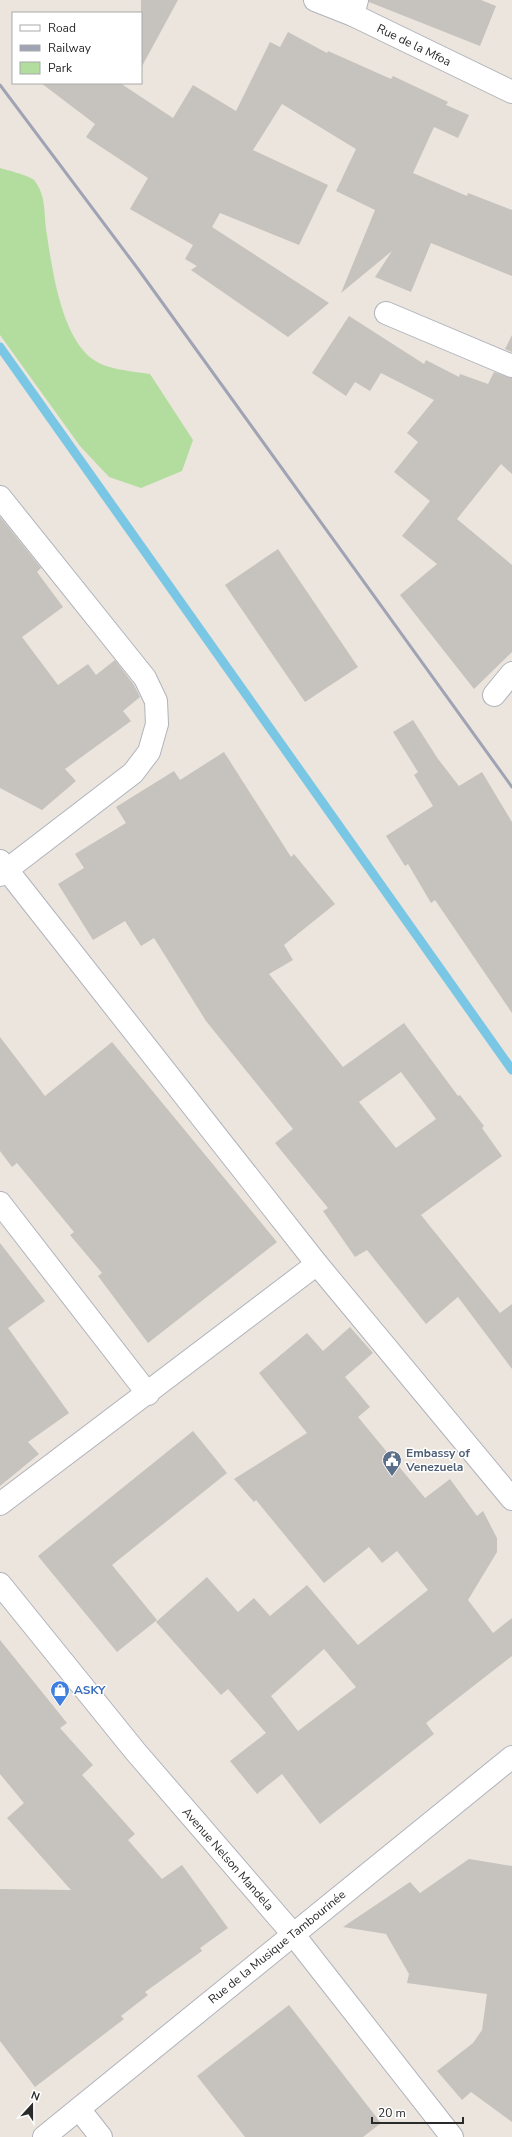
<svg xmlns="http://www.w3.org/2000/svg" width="512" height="2137" font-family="'Nunito Sans',sans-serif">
  <rect width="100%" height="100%" fill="#ebe5dd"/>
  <!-- green -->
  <path fill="#b3dd9e" d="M0 168C7 170 30 176 34 180 46 195 44 211 46 229 52 267 60 333 91 358 106 370 132 371 150 374L193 440 182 471 141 488 109 477 80 446 0 335Z"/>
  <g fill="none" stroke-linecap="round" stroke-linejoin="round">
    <!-- stream -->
    <polyline stroke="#79c7e4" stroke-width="9" points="0,347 512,1070"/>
  </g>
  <!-- building -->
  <g fill="#c6c2bd" fill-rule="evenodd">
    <polygon points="141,0 178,0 141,68"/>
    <polygon points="369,0 481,0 496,6 480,46 369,2"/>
    <polygon points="288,32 327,53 328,51 391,79 393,76 448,102 446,105 469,115 458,138 434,127 413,173 467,196 468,193 512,210 512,276 431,243 411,292 375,277 392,251 341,293 375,210 336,191 356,149 282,104 253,150 328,185 299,245 220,213 212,227 329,303 288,337 191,270 197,266 185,259 193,245 130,209 148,178 86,137 95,124 41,83 120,83 173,118 193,85 236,111 270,42 280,47"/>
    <polygon points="349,316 424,364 426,360 459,377 460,374 488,384 494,372 512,378 512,474 501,464 457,519 512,565 512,652 474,689 400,595 437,564 402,536 430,501 394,472 418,442 407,433 434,400 381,373 370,391 355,382 346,396 312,373"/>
    <polygon points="512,335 512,352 505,349"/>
    <polygon points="0,517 41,568 37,572 63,607 22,637 58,685 88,664 96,675 115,660 134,685 140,697 123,711 131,721 65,769 76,781 42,810 0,788"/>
    <polygon points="278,549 358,667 305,702 225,585"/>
    <polygon points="413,720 438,759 459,786 482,772 512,822 512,1013 435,900 431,903 408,864 405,866 386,836 433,806 414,775 418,772 393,732"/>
    <path d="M224 752 291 857 294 854 335 904 284 945 293 960 269 974 343 1067 404 1023 458 1096 460 1095 484 1126 482 1128 502 1156 421 1215 500 1313 512 1304V1369L458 1297 426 1324 367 1250 355 1257 323 1211 328 1208 275 1143 293 1129 206 1021 154 938 141 946 125 921 93 940 58 884 84 868 75 854 126 823 116 807 174 771 180 780ZM401 1072 436 1119 396 1148 359 1102Z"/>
    <polygon points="0,1037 45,1096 112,1042 277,1242 148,1343 98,1276 102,1273 70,1235 74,1232 17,1163 12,1167 0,1151"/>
    <polygon points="0,1243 45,1301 8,1328 69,1413 28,1442 39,1454 0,1486"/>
    <path d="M350 1327 373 1353 345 1377 370 1407 358 1417 425 1498 450 1479 477 1516 483 1511 497 1538V1552L468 1600 493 1633 512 1618V1656L426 1723 434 1734 320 1824 282 1774 257 1794 230 1761 266 1733 228 1689 221 1695 156 1622 207 1577 238 1612 254 1598 270 1616 307 1585 358 1645 428 1590 397 1551 382 1563 369 1547 324 1583 256 1500 254 1502 234 1479 307 1433 259 1373 307 1333 323 1351ZM324 1649 356 1687 298 1731 271 1696Z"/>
    <polygon points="193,1431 227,1473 112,1565 157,1620 117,1652 38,1556"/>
    <polygon points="0,1640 67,1723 60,1728 93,1765 82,1775 135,1834 128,1840 162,1879 182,1865 228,1928 200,1948 202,1951 145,1992 148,1995 121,2016 124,2019 35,2087 0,2041 0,1889 71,1890 7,1818 24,1803 0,1774"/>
    <polygon points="469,1859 512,1866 512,2122 471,2092 462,2100 437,2071 473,2043 482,2030 487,1994 407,1983 409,1974 386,1934 343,1927 410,1882 420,1893"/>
    <polygon points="289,2005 381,2123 363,2137 245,2137 197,2076"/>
  </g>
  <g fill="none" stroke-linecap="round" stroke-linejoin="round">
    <defs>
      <g id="street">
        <polyline points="353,15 357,0"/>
        <polyline points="386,313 512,366"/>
        <polyline points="0,497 145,678 156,701 157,724 149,752 133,773 0,875"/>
        <polyline points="494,695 512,673"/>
        <polyline points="0,861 317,1264 512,1499"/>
        <polyline points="0,1203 148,1394"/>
        <polyline points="0,1504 317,1264"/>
        <polyline points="79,2109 101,2137"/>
        <polyline points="44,2137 512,1757"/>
      </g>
      <g id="secondary">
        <polyline points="315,0 353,15 512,92"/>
        <polyline points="0,1584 135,1751 293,1934 452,2137"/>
      </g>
    </defs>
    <!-- street casing -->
    <use href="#street" stroke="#b1b3bc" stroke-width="24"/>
    <!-- secondary casing -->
    <use href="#secondary" stroke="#b1b3bc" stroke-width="24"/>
    <!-- street -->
    <use href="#street" stroke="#fff" stroke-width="22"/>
    <!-- secondary -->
    <use href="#secondary" stroke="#fff" stroke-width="22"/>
    <!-- rail -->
    <polyline stroke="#a0a3b3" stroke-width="3" points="0,85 138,269 512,787"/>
  </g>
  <!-- icons -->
  <defs>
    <symbol id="civic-pin" viewBox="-11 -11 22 30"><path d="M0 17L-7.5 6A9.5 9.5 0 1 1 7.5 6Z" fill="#5c6f8a" stroke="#fff"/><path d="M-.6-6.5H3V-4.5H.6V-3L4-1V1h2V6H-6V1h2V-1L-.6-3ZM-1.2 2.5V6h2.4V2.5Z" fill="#fff"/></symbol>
    <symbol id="shop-pin" viewBox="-11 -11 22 30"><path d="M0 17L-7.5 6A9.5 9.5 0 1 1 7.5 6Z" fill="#3f7fe0" stroke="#fff"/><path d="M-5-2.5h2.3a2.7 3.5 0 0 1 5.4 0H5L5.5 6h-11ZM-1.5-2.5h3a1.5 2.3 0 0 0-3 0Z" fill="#fff"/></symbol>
  </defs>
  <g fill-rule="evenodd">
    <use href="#civic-pin" x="381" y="1449" width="22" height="30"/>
    <use href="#shop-pin" x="49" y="1679" width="22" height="30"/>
  </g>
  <g text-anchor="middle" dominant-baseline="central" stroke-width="3" stroke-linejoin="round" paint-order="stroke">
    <!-- street labels -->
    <g font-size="12" fill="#2a2a2a" stroke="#fff">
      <text transform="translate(414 45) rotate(26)">Rue de la Mfoa</text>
      <text transform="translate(228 1859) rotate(49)">Avenue Nelson Mandela</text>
      <text transform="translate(277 1947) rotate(-39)">Rue de la Musique Tambourinée</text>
    </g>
    <!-- service labels -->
    <g font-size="12" font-weight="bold" fill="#4e5e75" stroke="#fff" text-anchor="start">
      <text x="406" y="1453">Embassy of<tspan x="406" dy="14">Venezuela</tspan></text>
    </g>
    <!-- shop labels -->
    <g font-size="12" font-weight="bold" fill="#366cbe" stroke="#fff" text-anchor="start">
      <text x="74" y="1690">ASKY</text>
    </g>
  </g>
  <!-- legend -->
  <rect x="12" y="12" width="130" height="72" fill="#ffffff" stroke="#aaaaaa"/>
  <rect x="20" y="25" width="20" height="6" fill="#ffffff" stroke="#aaaaaa"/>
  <text x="48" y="32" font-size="12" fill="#2a2a2a">Road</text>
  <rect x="20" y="45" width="20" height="6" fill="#a0a3b3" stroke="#aaaaaa"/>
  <text x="48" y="52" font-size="12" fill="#2a2a2a">Railway</text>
  <rect x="20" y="62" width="20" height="12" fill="#b3dd9e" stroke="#aaaaaa"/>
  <text x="48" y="72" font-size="12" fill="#2a2a2a">Park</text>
  <!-- north arrow -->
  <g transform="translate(32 2105) rotate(21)" stroke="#ffffff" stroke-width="3" paint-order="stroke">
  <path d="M0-3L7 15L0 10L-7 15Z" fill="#2a2a2a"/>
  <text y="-6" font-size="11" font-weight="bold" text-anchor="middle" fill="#2a2a2a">N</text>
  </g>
  <!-- scale -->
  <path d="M372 2117v6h91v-6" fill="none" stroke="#2a2a2a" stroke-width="2"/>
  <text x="378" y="2117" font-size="12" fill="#2a2a2a" stroke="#ffffff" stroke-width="3" paint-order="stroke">20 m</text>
</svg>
